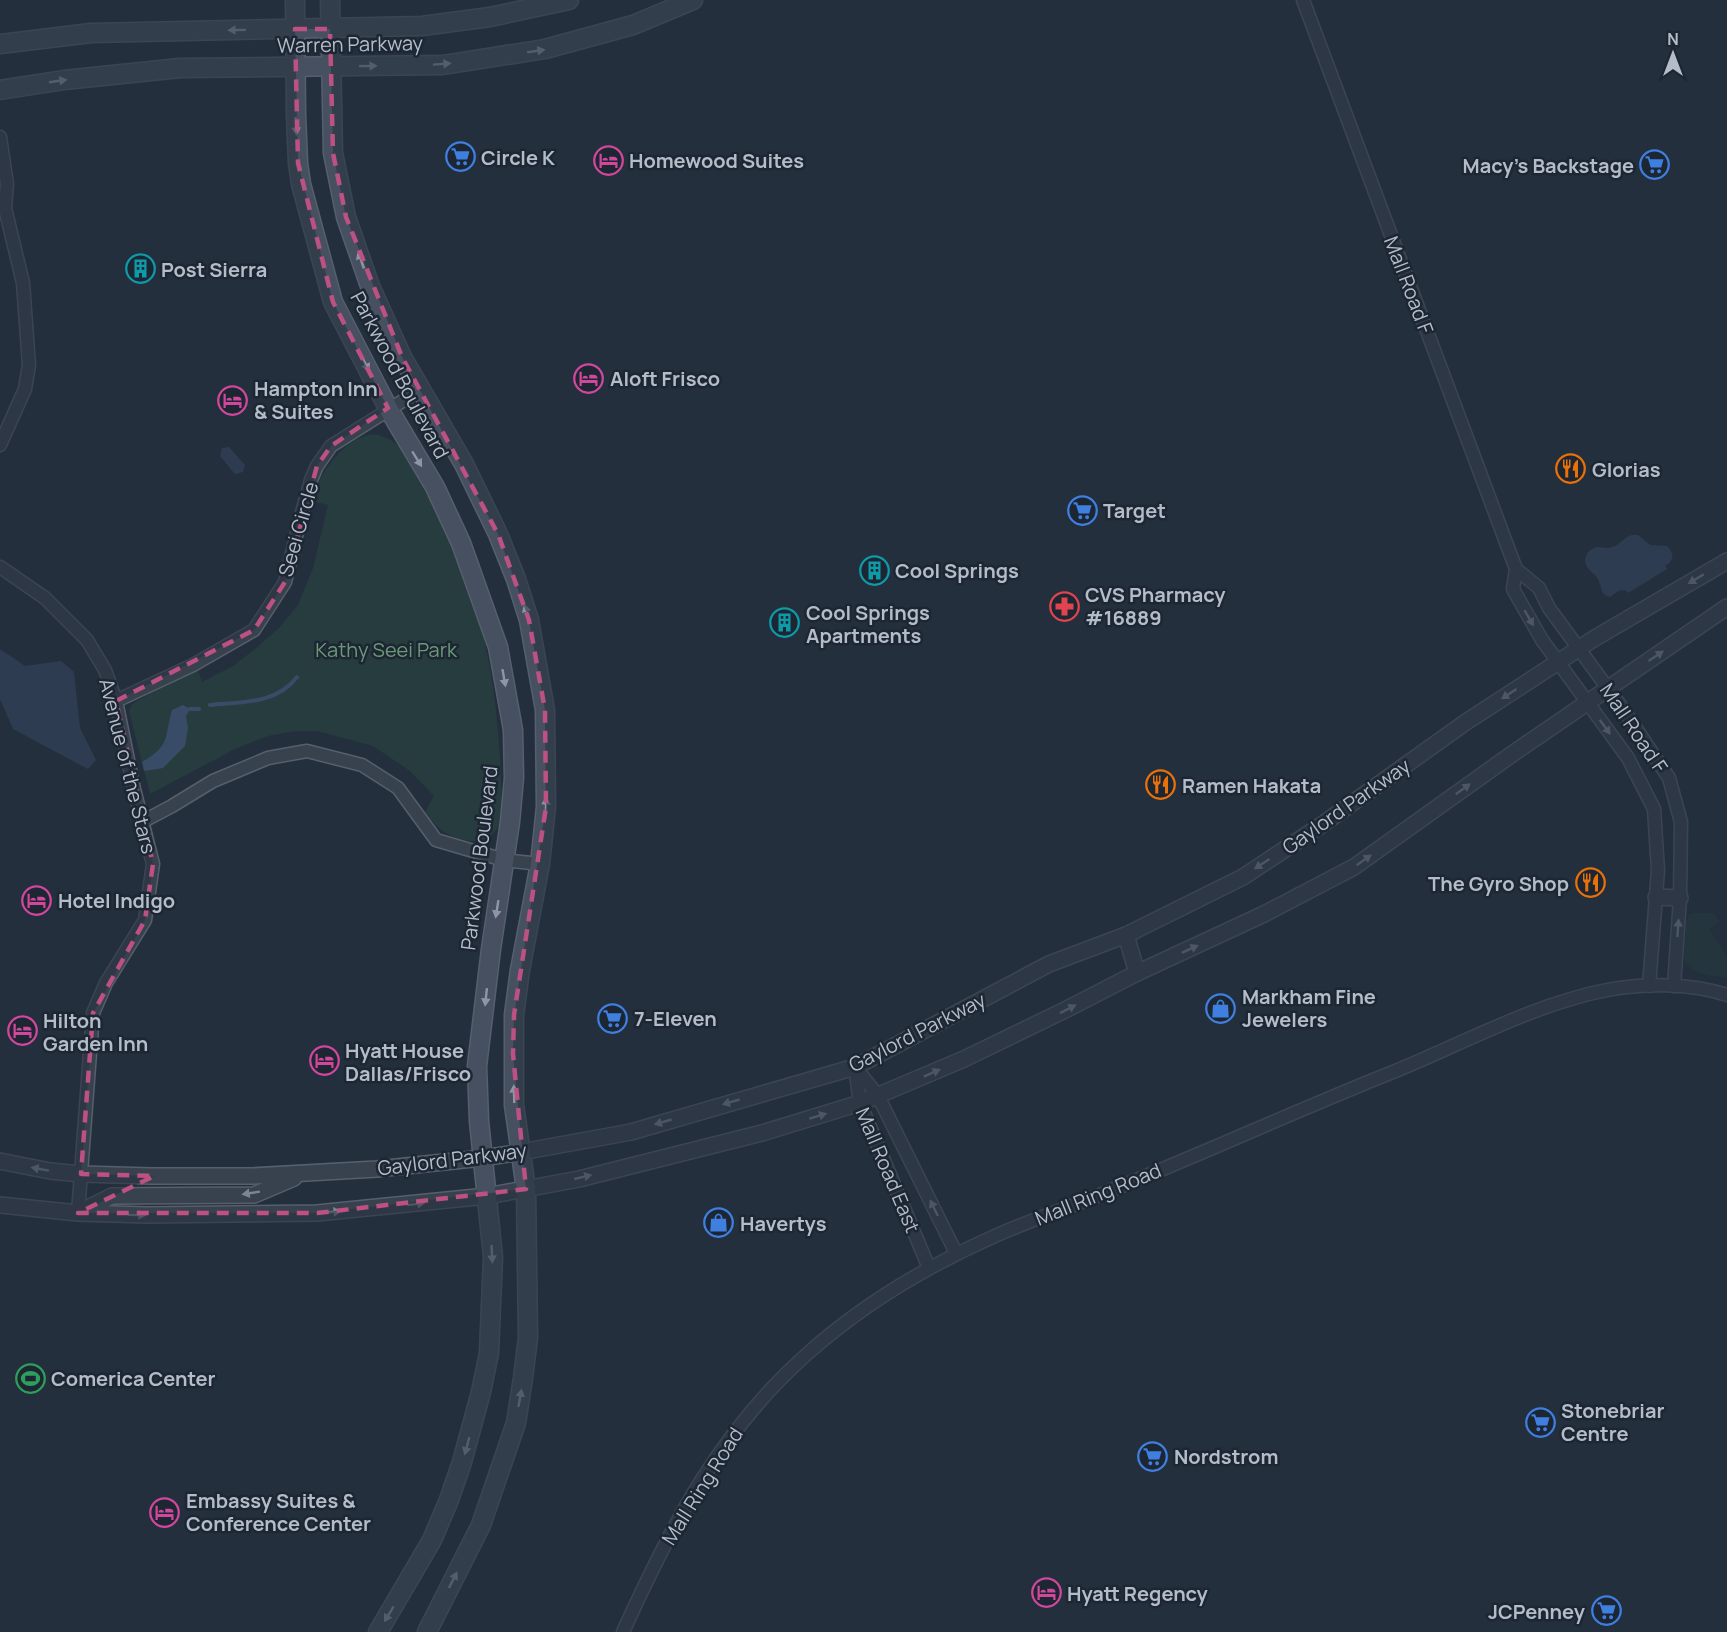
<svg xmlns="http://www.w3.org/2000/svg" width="1727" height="1632" font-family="Manrope,sans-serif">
  <rect width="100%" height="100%" fill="#242f3e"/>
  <!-- green -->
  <g fill="#263c3f">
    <path d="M373 434C384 436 391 439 400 447 418 480 440 513 454 548 460 564 464 580 470 596 474 607 479 618 482 630 494 679 499 729 501 780 501 795 505 816 497 829 488 842 474 843 460 839 447 836 432 824 425 812L434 796 410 771 373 746 317 731H296L268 736 235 749 150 794 129 711 132 704 197 667 202 682 233 666 255 649 280 627 298 605 313 568 328 505 311 501C320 473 342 439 373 434Z"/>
    <path d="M1693 913H1713L1720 922 1709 928 1727 957V978C1711 975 1692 976 1684 959L1686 922 1689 915Z"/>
  </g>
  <!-- water -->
  <g fill="#394c67">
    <polygon points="229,447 245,465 243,472 235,474 220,456 222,448"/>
    <path d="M1632 535H1638L1650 545 1667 546C1675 553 1674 561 1665 566L1667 569 1628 593 1626 590 1618 591 1610 597C1600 595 1602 587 1598 579 1595 574 1591 572 1588 568 1581 560 1588 548 1598 547 1603 547 1607 549 1612 547 1620 545 1624 537 1632 535Z"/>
    <polygon points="0,649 25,666 61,661 74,672 80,728 96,760 88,769 13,729 0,699"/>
    <path d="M183 705 190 709 186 716 188 728 185 746 163 768 144 771 142 762C171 745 164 738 172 710Z"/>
  </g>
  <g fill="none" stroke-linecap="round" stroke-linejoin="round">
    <!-- stream -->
    <g stroke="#394c67" stroke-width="4">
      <path d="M210 705C241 702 277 704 297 677"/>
      <polyline points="190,709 199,709"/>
    </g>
    <defs>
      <g id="minor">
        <polyline points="1303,0 1516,569 1539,588 1549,608 1623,709 1669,778 1681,822 1680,898 1674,986"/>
        <polyline points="0,137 7,184 5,208 23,283 29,365 25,389 0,445"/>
        <polyline points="0,567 45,598 87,640 105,670 116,701 134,789 153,864 145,920 106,983 93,1013 78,1213"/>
        <polyline points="1516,569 1513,589 1522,605 1542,640 1628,758 1654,809 1658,870 1649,986"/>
        <polyline points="116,701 193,665 254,630 285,582 302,512 311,480 317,466 331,446 420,390"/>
        <polyline points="142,822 172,806 213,781 268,758 307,751 362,765 398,788 436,840 504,860 540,864"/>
        <polyline points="855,1067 860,1103 929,1268"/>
        <polyline points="856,1068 878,1096 956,1253"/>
        <path d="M623 1632C671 1526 719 1432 807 1354 863 1304 927 1266 995 1236 1030 1220 1066 1209 1102 1194 1200 1155 1295 1111 1393 1072 1462 1044 1534 1004 1607 990 1644 983 1691 983 1727 995"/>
      </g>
      <g id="tertiary">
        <polyline points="1656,897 1680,898"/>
        <polyline points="1126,935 1137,973"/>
        <polyline points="0,1161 50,1171 81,1174 151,1176 252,1176 377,1169 483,1158 521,1152 631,1132 855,1067 1049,964 1126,935 1243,877 1323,824 1466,722 1595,638 1727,561"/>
        <polyline points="0,1205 78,1213 147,1215 317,1213 487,1196 579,1179 762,1133 860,1103 964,1059 1065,1010 1137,973 1264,914 1354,867 1515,752 1727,607"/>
        <polyline points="82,1211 112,1196 254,1195 294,1178"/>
      </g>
      <g id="secondary">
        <polyline points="295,0 296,115 298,163 301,184 333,302 388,408 435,487 461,543 498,647 513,730 514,778 510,822 491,949 477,1066 479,1121 493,1257 489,1353 481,1392 462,1462 449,1500 432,1540 378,1632"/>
        <polyline points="330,0 333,153 346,217 370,286 402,357 464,464 498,534 516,579 529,620 545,710 546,807 540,864 520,970 514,1015 514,1105 526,1189 528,1338 523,1378 516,1423 481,1525 427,1632"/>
        <polyline points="0,44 91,33 422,26 490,17 569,0"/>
        <polyline points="0,90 64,80 180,68 443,65 545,49 633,25 693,0"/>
      </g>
    </defs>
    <!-- minor casing -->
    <use href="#minor" stroke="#565f6c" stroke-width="15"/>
    <!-- tertiary casing -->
    <use href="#tertiary" stroke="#565f6c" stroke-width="18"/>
    <!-- secondary casing -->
    <use href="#secondary" stroke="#565f6c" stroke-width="21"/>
    <!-- minor -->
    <use href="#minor" stroke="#38414e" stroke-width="12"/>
    <!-- tertiary -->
    <use href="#tertiary" stroke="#38414e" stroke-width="15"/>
    <!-- secondary -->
    <use href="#secondary" stroke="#465061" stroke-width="18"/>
  </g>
  <!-- one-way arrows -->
  <defs><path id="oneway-solid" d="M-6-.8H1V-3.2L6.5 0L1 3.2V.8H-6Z" transform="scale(1.5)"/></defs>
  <g fill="#8e96a5">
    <use href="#oneway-solid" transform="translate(237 30) rotate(179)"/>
    <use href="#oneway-solid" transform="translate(536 51) rotate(-9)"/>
    <use href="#oneway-solid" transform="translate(442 64) rotate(-4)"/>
    <use href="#oneway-solid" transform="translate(368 66) rotate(-1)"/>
    <use href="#oneway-solid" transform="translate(58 81) rotate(-8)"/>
    <use href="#oneway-solid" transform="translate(296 126) rotate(87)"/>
    <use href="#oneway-solid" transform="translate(361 260) rotate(-109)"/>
    <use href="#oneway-solid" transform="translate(365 363) rotate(63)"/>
    <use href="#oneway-solid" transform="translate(417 459) rotate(58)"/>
    <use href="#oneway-solid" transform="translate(527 613) rotate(-107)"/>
    <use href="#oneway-solid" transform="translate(504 678) rotate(80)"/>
    <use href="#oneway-solid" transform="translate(546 806) rotate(-88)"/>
    <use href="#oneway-solid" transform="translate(497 909) rotate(99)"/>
    <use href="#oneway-solid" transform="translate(486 997) rotate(96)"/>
    <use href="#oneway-solid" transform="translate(514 1094) rotate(-92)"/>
    <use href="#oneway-solid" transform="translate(492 1254) rotate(87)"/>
    <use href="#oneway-solid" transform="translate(520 1398) rotate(-80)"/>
    <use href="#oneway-solid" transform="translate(467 1446) rotate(105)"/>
    <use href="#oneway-solid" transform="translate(453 1580) rotate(-63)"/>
    <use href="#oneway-solid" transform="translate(389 1614) rotate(121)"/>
  </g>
  <g fill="#7c8592">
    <use href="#oneway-solid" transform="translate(1696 579) rotate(149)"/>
    <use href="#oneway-solid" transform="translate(1529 618) rotate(60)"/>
    <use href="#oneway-solid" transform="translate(1656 656) rotate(-34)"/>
    <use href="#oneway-solid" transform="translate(1509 694) rotate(147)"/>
    <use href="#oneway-solid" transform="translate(1605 727) rotate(54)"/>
    <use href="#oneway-solid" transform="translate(1463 789) rotate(-36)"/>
    <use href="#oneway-solid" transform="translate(1364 860) rotate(-35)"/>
    <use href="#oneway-solid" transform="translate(1262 864) rotate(147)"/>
    <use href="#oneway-solid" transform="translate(1678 928) rotate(-86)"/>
    <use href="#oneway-solid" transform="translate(1190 949) rotate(-25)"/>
    <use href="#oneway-solid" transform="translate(1068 1009) rotate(-27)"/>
    <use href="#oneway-solid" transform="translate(932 1073) rotate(-24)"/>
    <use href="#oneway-solid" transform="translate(731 1102) rotate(164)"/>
    <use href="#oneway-solid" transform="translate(818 1116) rotate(-17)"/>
    <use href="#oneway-solid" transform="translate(663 1122) rotate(164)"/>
    <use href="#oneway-solid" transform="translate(40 1169) rotate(-170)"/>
    <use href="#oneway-solid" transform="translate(583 1177) rotate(-13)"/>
    <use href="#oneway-solid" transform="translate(251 1193) rotate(171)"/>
    <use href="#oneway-solid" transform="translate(416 1204) rotate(-7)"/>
    <use href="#oneway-solid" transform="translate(934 1208) rotate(-116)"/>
    <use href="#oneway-solid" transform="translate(332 1212) rotate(-5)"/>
    <use href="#oneway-solid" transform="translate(137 1215) rotate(2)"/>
  </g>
  <!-- marked area -->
  <path d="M0 0H1727V1632H0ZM295 29H330L333 153 346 217 402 357 498 534 529 620 545 710 546 807 514 1015 513 1054 526 1189 317 1213H78L154 1176 81 1174 93 1013 145 920 153 864 116 701 254 630 285 582 317 466 331 446 388 408 333 302 298 163Z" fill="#242f3e" fill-opacity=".55" fill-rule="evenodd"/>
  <path fill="none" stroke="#bd5182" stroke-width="4.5" stroke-dasharray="12 8" stroke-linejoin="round" d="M295 29H330L333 153 346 217 402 357 498 534 529 620 545 710 546 807 514 1015 513 1054 526 1189 317 1213H78L154 1176 81 1174 93 1013 145 920 153 864 116 701 254 630 285 582 317 466 331 446 388 408 333 302 298 163Z"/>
  <!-- icons -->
  <defs>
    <symbol id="supermarket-ring" viewBox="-11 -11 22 22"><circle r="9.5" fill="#1d2633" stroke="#3f7fe0" stroke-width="1.5"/><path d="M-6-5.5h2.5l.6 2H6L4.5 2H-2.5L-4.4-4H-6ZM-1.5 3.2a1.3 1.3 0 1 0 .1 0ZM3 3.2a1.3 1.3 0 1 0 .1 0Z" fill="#3f7fe0"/></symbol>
    <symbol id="hotel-ring" viewBox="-11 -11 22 22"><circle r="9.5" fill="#1d2633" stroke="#d1479c" stroke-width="1.5"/><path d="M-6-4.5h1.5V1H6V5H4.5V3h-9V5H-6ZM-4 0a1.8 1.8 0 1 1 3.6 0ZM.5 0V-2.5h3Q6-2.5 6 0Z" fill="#d1479c"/></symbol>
    <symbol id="building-ring" viewBox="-11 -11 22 22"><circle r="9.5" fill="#1d2633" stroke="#0f9aa8" stroke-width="1.5"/><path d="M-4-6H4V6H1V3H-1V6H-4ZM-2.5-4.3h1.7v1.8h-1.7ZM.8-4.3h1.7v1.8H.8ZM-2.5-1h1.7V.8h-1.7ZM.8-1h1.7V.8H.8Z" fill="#0f9aa8"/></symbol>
    <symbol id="restaurant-ring" viewBox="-11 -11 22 22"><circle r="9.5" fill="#1d2633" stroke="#e8710a" stroke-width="1.5"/><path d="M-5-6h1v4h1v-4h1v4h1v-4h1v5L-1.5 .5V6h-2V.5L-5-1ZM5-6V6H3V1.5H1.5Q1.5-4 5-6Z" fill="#e8710a"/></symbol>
    <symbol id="pharmacy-ring" viewBox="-11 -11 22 22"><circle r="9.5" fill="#1d2633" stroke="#e0444e" stroke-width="1.5"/><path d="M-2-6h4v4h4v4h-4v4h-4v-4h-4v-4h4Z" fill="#e0444e"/></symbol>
    <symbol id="shop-ring" viewBox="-11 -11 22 22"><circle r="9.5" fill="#1d2633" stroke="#3f7fe0" stroke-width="1.5"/><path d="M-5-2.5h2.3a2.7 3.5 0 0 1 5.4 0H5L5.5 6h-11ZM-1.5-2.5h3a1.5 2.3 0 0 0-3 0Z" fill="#3f7fe0"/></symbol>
    <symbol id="stadium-ring" viewBox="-11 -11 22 22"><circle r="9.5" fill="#1d2633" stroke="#2e9e5b" stroke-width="1.5"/><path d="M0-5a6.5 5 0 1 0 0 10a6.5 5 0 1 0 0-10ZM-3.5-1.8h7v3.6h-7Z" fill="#2e9e5b"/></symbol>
  </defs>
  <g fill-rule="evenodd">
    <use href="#supermarket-ring" x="444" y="140" width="33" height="33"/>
    <use href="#hotel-ring" x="592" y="144" width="33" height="33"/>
    <use href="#supermarket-ring" x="1638" y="148" width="33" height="33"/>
    <use href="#building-ring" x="124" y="252" width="33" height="33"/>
    <use href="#hotel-ring" x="572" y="362" width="33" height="33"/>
    <use href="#hotel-ring" x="216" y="384" width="33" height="33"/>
    <use href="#restaurant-ring" x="1554" y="452" width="33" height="33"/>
    <use href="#supermarket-ring" x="1066" y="494" width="33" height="33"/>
    <use href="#building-ring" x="858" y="554" width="33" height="33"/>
    <use href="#pharmacy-ring" x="1048" y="590" width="33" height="33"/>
    <use href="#building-ring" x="768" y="606" width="33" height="33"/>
    <use href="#restaurant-ring" x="1144" y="768" width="33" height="33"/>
    <use href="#restaurant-ring" x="1574" y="866" width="33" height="33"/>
    <use href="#hotel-ring" x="20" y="884" width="33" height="33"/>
    <use href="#shop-ring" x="1204" y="992" width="33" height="33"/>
    <use href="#supermarket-ring" x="596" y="1002" width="33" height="33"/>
    <use href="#hotel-ring" x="6" y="1014" width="33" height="33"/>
    <use href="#hotel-ring" x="308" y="1044" width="33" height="33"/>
    <use href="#shop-ring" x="702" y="1206" width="33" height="33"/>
    <use href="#stadium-ring" x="14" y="1362" width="33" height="33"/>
    <use href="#supermarket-ring" x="1524" y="1406" width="33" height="33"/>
    <use href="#supermarket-ring" x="1136" y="1440" width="33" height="33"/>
    <use href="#hotel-ring" x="148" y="1496" width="33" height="33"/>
    <use href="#hotel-ring" x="1030" y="1576" width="33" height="33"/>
    <use href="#supermarket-ring" x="1590" y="1594" width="33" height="33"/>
  </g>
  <g text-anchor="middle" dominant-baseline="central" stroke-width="5" stroke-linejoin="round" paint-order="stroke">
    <!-- street labels -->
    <g font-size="20" fill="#b4bcc9" stroke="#1d2633">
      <text transform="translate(350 44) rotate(-1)">Warren Parkway</text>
      <text transform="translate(1409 285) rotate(69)">Mall Road F</text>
      <text transform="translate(400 375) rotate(62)">Parkwood Boulevard</text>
      <text transform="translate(298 529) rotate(-74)">Seei Circle</text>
      <text transform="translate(1634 728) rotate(56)">Mall Road F</text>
      <text transform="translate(128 766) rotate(76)">Avenue of the Stars</text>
      <text transform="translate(1346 806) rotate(-35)">Gaylord Parkway</text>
      <text transform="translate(479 858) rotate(-83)">Parkwood Boulevard</text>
      <text transform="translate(917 1032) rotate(-27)">Gaylord Parkway</text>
      <text transform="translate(452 1159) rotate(-7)">Gaylord Parkway</text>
      <text transform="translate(888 1170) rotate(67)">Mall Road East</text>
      <text transform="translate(1098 1194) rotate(-22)">Mall Ring Road</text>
      <text transform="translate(702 1486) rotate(-58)">Mall Ring Road</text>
    </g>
    <!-- poi labels -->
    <g font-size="20" font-weight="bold" fill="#b4bcc9" stroke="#1d2633" text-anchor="start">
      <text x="481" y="157">Circle K</text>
      <text x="629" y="160">Homewood Suites</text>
      <text x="1634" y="165" text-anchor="end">Macy's Backstage</text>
      <text x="161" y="269">Post Sierra</text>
      <text x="610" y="378">Aloft Frisco</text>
      <text x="254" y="388">Hampton Inn<tspan x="254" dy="23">&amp; Suites</tspan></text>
      <text x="1592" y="469">Glorias</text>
      <text x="1103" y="510">Target</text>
      <text x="895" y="570">Cool Springs</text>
      <text x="1085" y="594">CVS Pharmacy<tspan x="1085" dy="23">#16889</tspan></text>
      <text x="806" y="612">Cool Springs<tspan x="806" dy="23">Apartments</tspan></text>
      <text x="1182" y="785">Ramen Hakata</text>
      <text x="1569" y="883" text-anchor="end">The Gyro Shop</text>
      <text x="58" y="900">Hotel Indigo</text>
      <text x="1242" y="996">Markham Fine<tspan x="1242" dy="23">Jewelers</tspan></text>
      <text x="634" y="1018">7-Eleven</text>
      <text x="43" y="1020">Hilton<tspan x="43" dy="23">Garden Inn</tspan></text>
      <text x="345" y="1050">Hyatt House<tspan x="345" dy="23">Dallas/Frisco</tspan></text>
      <text x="740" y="1223">Havertys</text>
      <text x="51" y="1378">Comerica Center</text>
      <text x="1561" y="1410">Stonebriar<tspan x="1561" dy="23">Centre</tspan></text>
      <text x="1174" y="1456">Nordstrom</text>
      <text x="186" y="1500">Embassy Suites &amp;<tspan x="186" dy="23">Conference Center</tspan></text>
      <text x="1067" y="1593">Hyatt Regency</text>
      <text x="1585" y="1611" text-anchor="end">JCPenney</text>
    </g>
    <!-- park labels -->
    <g font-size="20" fill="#6b9a76" stroke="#1d2633">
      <text x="386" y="649">Kathy Seei Park</text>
    </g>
  </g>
  <!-- north arrow -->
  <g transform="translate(1673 54)" stroke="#1d2633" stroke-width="4.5" paint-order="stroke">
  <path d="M0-4.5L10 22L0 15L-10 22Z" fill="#b4bcc9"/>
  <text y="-9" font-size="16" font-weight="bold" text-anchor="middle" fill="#b4bcc9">N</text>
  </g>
</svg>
